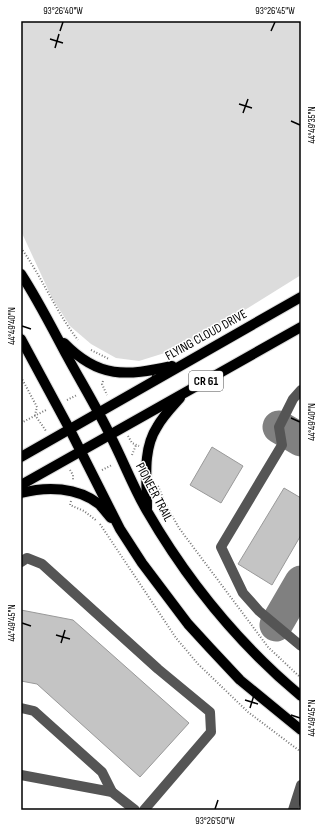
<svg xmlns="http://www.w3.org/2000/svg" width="322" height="831" font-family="'Sofia Sans Condensed',sans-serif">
  <rect width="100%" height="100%" fill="#fff"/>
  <!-- green -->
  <polygon fill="#dcdcdc" points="21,21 301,21 301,275 187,346 139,361 116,358 91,344 70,326 52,298 21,231"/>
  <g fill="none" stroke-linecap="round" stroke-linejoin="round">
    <!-- taxiway -->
    <g stroke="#808080" stroke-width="33">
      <polyline points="279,427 301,440"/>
      <polyline points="276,625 301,582"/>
    </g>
  </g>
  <!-- building -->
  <g fill="#c4c4c4" stroke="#999">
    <polygon points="212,447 243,466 221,503 190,485"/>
    <polygon points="284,488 301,498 301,535 272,585 238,564"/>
    <polygon points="21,610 73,620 189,723 140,777 37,684 21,681"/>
  </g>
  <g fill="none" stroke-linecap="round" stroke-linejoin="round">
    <defs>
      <g id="major">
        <path d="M21 274C38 300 52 328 67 356 81 382 97 408 110 435 123 460 133 487 147 511 187 580 240 645 301 696"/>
        <polyline points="21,339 69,428 120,529 142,563 188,624 210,648 240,680 301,730"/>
        <path d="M64 343C99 379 126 376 172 366"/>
        <polyline points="21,457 301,297"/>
        <polyline points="21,485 301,327"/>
        <path d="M21 493C47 486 77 487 99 504 103 508 107 514 111 518"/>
        <path d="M147 508C147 481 142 450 157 427 163 416 172 407 180 398"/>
      </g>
    </defs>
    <!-- major casing -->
    <use href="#major" stroke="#dbdbdb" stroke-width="12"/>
    <!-- path -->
    <g stroke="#777" stroke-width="2" stroke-dasharray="1 2" stroke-linecap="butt">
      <path d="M21 248C42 277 56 312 78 340"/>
      <polyline points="91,350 109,359"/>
      <polyline points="21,377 37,407 35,415 46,431"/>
      <polyline points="103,381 102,384 107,395"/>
      <polyline points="67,400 77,395"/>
      <polyline points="21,423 46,410"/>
      <polyline points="128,436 132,443 139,446"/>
      <polyline points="132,455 136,445"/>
      <polyline points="70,470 73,475 73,481"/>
      <polyline points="102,470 112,465"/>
      <polyline points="158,486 166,505 179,528 268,647 301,678"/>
      <polyline points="71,501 70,505 84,511 97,521"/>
      <polyline points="100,524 176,638 198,664 248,712 301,752"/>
    </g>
    <!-- minor -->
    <g stroke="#555" stroke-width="10">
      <polyline points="301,390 293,399 279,427 282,445 221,547 243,593 259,611 301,646"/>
      <polyline points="21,562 27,558 42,564 158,669 210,712 211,732 144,810"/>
      <polyline points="21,708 34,711 102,772 112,792"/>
      <polyline points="21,775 112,792 135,810"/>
      <polyline points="293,810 301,785"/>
    </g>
    <!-- major -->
    <use href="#major" stroke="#000" stroke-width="10"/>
  </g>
  <!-- ticks -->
  <path fill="none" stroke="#000" stroke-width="1.5" d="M60 31 63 22M271 31 275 22M50 39 63 43M55 48 59 34M239 104 252 108M243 113 248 99M291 121 300 125M22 326 31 329M148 369 161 374M152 378 157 365M291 418 300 422M22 623 31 626M56 635 70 639M61 643 65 630M245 700 258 704M250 708 254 695M291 715 300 718M215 809 218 800"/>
  <g text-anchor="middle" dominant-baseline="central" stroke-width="3" stroke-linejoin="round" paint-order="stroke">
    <!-- shield labels -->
    <rect fill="#fff" stroke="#4c4c4c" stroke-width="1" x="189" y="371" width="34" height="20" rx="3"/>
    <g font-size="12" font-weight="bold" fill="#000">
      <text x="206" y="381">CR 61</text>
    </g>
    <!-- street labels -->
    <g font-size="13" fill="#000" stroke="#fff">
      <text transform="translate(206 335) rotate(-29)">FLYING CLOUD DRIVE</text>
      <text transform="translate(154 492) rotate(62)">PIONEER TRAIL</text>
    </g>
  </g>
  <!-- border -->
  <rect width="322" height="831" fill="none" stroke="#ffffff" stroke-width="44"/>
  <rect x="22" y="22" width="278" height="787" fill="none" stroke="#000" stroke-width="1.5"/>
  <g font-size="10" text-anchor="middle" fill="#000">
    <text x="63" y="14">93°26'40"W</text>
    <text x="275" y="14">93°26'45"W</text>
    <text transform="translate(311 125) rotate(-90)" y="4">44°49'35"N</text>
    <text transform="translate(11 326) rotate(-90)" y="4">44°49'40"N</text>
    <text transform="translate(311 422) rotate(-90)" y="4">44°49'40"N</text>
    <text transform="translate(11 623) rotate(-90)" y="4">44°49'45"N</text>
    <text transform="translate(311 718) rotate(-90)" y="4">44°49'45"N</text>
    <text x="215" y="824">93°26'50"W</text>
  </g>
</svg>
